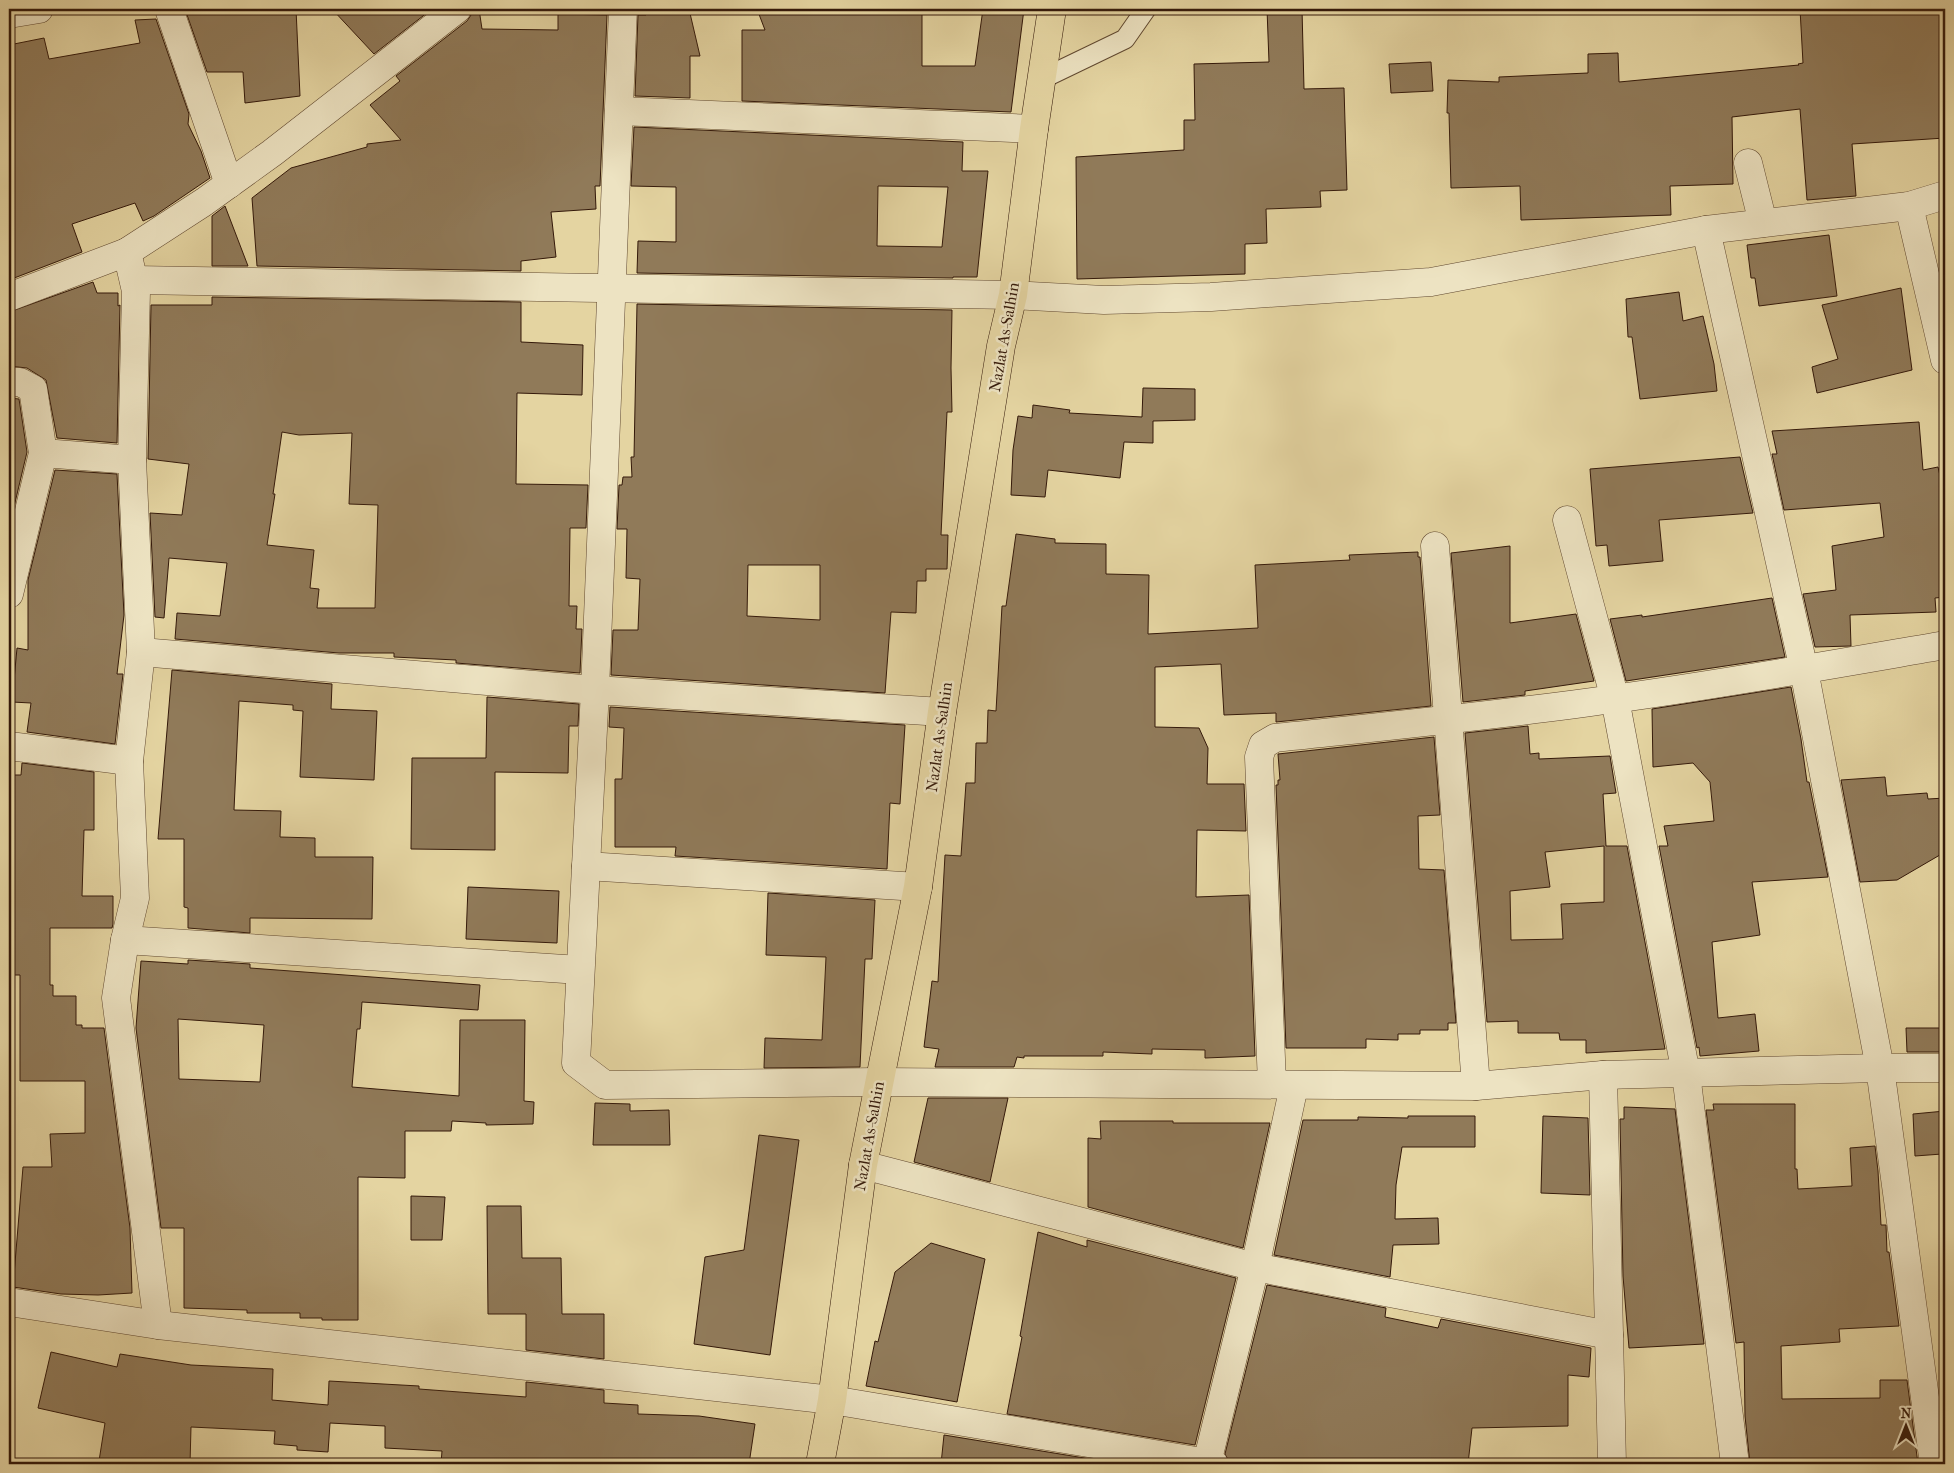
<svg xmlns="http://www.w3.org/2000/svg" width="1954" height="1473" font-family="'IM FELL French Canon',serif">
  <rect width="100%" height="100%" fill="#e4d4a1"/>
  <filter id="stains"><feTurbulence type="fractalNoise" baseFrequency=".004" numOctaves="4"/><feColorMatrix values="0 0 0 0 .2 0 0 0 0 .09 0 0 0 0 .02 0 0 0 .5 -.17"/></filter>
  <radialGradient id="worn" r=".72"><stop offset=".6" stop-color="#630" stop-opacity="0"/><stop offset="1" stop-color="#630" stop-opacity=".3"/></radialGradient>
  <!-- building -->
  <g fill="#907a59" stroke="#34190a" fill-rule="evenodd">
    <polygon points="185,9 296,9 300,96 245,103 243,72 207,72"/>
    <polygon points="332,9 432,9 374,54"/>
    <polygon points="472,9 479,9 482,29 558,30 558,14 607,15 600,186 595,186 596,209 551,212 556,257 521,261 521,271 257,266 252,198 291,168 367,147 367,144 401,140 370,105 400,81 396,76 467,21 471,15"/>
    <polygon points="665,9 689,9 700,56 690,56 690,98 635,96 638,15 646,15 646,10 665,11"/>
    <polygon points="757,9 922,9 922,66 975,66 983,9 1024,9 1011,112 742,101 742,30 765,30"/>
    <polygon points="1267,9 1302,9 1304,89 1344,88 1347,190 1320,191 1321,207 1266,209 1267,243 1245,244 1245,274 1077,279 1076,157 1184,150 1184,120 1195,120 1194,64 1269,62"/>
    <polygon points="1800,9 1945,9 1945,138 1852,144 1856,196 1807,200 1800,109 1732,117 1733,184 1670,186 1671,215 1521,220 1520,186 1451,188 1449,113 1447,113 1448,80 1499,82 1499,77 1588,73 1588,54 1618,53 1619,82 1799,65 1798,64 1803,63"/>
    <polygon points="156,19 189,114 188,124 201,151 210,178 154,216 143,221 135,203 72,224 82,252 9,280 9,45 44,38 49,59 140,43 135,20"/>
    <polygon points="1431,62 1433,91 1391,93 1389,64"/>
    <path d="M634 127 963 142 962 171H988L977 277H953V278L637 273 638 241 676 242V187L631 186ZM878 186 948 187 942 247 877 246Z"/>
    <polygon points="225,206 248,266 212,266 212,216"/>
    <polygon points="1829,235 1837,296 1759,306 1755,278 1751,278 1747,245"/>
    <polygon points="93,282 97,293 118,293 118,306 120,305 117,443 57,438 46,380 27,368 9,366 9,312"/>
    <polygon points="1901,288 1912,370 1817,393 1812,367 1838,359 1822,305"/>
    <polygon points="1679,292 1683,321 1703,316 1714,364 1717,391 1640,399 1632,337 1628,337 1626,299"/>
    <path d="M212 297 521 302V342L583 345 582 395 517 393 516 484 588 485 586 528H570L569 606H577L576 629H582L580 673 456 663V660L394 657V653H339L175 639 177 613 220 616 227 563 169 558 164 618 155 617 150 513 182 515 189 464 148 459 151 305H212ZM282 432 299 435 352 433 349 504 378 505 375 608H317L319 589 310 588 314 550 267 545 275 494H273Z"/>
    <path d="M637 304 952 310 951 368 952 412H947L941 535H948L947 569H926V581H917L916 613 891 612 885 693 611 675 613 630H638L640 579 626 578 627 529H617L619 485H622L623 477H632L631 457H634ZM748 565H820V620L747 616Z"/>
    <polygon points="1143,388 1195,389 1195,420 1153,421 1153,443 1124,442 1120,478 1048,470 1045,497 1011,495 1013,450 1018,416 1032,418 1033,405 1070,410 1069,413 1142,417"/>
    <polygon points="9,398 19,399 27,452 9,528"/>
    <polygon points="1919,422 1923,470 1938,467 1945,498 1945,597 1935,598 1936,612 1850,615 1851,646 1815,647 1803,594 1836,590 1832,546 1884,537 1880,503 1784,510 1772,454 1777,454 1772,431"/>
    <polygon points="1740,457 1753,513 1659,520 1663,561 1609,566 1607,545 1596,546 1590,469"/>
    <polygon points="55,470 117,474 124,615 117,674 123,674 115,744 27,732 31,703 12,702 17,648 28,650 28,580"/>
    <polygon points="1016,534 1055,539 1055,543 1106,544 1106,574 1149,575 1148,634 1258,628 1255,565 1350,560 1349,555 1418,552 1418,557 1420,557 1431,706 1276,722 1276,713 1224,715 1221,664 1155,667 1155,727 1199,728 1208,748 1207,784 1244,784 1246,831 1197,830 1196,897 1249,895 1255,1056 1205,1058 1205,1050 1152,1049 1152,1054 1103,1052 1103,1056 1024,1056 1024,1058 1017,1057 1014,1067 935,1067 939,1049 924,1047 932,981 938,982 945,855 961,856 966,783 975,783 976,743 987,743 988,710 996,711 1002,606 1006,606"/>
    <polygon points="1510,546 1510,623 1576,614 1594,681 1525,691 1525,695 1463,702 1451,553"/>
    <polygon points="1772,598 1785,657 1626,681 1610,619 1642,615 1642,617"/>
    <polygon points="172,670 332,684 331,709 377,711 374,780 300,777 303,711 293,710 293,705 239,701 234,810 281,811 280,837 315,838 315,857 373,857 372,919 250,918 250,933 188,928 188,908 184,907 184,839 158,839"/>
    <polygon points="1791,687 1801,739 1807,782 1809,782 1828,877 1752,882 1760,935 1712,942 1718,1018 1755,1014 1759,1051 1700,1056 1699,1047 1697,1048 1659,846 1668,846 1664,826 1714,821 1710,782 1693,763 1653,767 1652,709"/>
    <polygon points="487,697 579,704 578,726 569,726 568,773 495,772 495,850 411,849 412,758 486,758"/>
    <polygon points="610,707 905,725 900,804 890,803 887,869 675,856 676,847 615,847 615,779 622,779 624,728 609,727"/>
    <path d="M1528 726 1530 754 1539 753V759L1610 756 1616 793 1603 794 1606 846H1627L1665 1049 1586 1053V1040H1560L1559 1033H1518V1021L1487 1022 1465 733ZM1604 846V902L1561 904 1563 939 1511 940 1510 891 1550 887 1545 852Z"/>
    <polygon points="1434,737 1440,815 1418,816 1419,869 1444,870 1456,1023 1448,1023 1448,1030 1420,1030 1420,1034 1398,1034 1398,1040 1366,1039 1366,1048 1286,1048 1276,785 1278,785 1278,780 1280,780 1278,754"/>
    <polygon points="22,763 94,772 94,830 84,830 82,896 113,896 113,924 112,928 50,928 50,985 53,985 53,996 76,996 76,1025 82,1025 82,1028 104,1028 130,1228 132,1293 98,1295 61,1294 13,1287 23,1167 52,1167 50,1134 85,1133 85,1081 20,1081 20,975 9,975 9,775 21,775"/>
    <polygon points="1885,777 1887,796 1927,793 1928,799 1945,798 1945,852 1897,880 1860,882 1841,780"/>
    <polygon points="468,887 559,891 557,943 466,939"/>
    <polygon points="768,893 875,900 872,959 865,959 860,1067 764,1068 765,1038 822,1040 826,957 766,955"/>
    <path d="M188 960 250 964V968L480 985 478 1010 362 1002 360 1029H357L352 1087 459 1096 460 1020H525L524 1101 534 1102 533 1124 486 1125V1123L452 1121 451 1131H405V1178L358 1177V1320H322V1318H300V1313H247V1310L184 1308V1228H161L136 1028 141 961 188 964ZM178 1019 264 1025 260 1082 179 1079Z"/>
    <polygon points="1906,1028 1945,1028 1945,1052 1907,1052"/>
    <polygon points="928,1098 1008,1098 990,1182 914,1162"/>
    <polygon points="595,1103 630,1104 630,1111 669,1110 670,1145 593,1145"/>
    <polygon points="1713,1104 1795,1104 1795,1169 1797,1169 1798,1189 1852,1186 1850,1148 1875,1146 1878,1171 1881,1225 1886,1225 1887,1252 1889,1252 1899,1326 1839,1329 1840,1342 1781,1346 1782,1399 1880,1398 1880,1380 1907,1380 1918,1464 1750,1464 1745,1416 1744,1342 1736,1343 1706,1110 1714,1110"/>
    <polygon points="1624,1107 1675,1109 1704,1344 1629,1348 1623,1276 1620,1119 1624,1119"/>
    <polygon points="1945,1111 1945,1145 1941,1145 1942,1154 1915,1156 1913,1114"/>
    <polygon points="1408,1116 1475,1116 1475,1147 1402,1147 1396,1185 1395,1219 1438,1218 1439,1244 1393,1245 1390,1277 1274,1255 1303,1120 1358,1120 1358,1117 1408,1118"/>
    <polygon points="1543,1116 1588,1118 1590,1195 1541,1193"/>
    <polygon points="1100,1121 1173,1121 1173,1123 1270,1123 1243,1248 1088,1207 1088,1138 1101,1139"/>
    <polygon points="759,1135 799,1140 770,1355 694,1344 705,1257 744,1250"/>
    <polygon points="411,1196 445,1197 442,1240 411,1240"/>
    <polygon points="487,1206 521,1206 522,1258 561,1258 562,1314 604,1314 604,1359 526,1350 526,1314 488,1314"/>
    <polygon points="1038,1232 1087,1247 1087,1240 1236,1278 1195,1445 1007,1414 1022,1337 1020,1336"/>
    <polygon points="931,1243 985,1259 957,1402 866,1386 875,1341 878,1342 895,1272"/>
    <polygon points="1267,1285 1386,1308 1385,1317 1438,1328 1441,1319 1591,1348 1589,1377 1568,1375 1568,1426 1472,1428 1468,1464 1245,1464 1229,1462 1225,1454"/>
    <polygon points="51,1352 117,1367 120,1354 191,1365 273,1369 272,1400 328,1405 329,1381 419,1386 419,1389 526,1397 526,1382 604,1390 604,1403 638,1405 638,1414 699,1416 755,1424 749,1464 505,1464 475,1462 475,1464 441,1464 442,1451 385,1448 385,1426 330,1423 328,1452 297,1450 297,1446 274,1444 275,1431 191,1427 190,1464 119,1464 99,1461 105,1423 38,1408"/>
    <polygon points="944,1435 1121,1464 941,1464"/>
  </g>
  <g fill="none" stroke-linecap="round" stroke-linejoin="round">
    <defs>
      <polyline id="service" points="1042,79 1125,39 1146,9"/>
      <g id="minor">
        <polyline points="169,9 229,184"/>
        <polyline points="623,9 595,690 576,1063 605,1085 878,1082 1476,1086 1603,1075 1880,1068 1945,1068"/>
        <polyline points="9,14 39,9"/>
        <polyline points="619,111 1034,129"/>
        <polyline points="1748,163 1763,223"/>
        <polyline points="1909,206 1945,360"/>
        <polyline points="1706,230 1804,670 1880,1068 1934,1464"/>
        <polyline points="127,252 136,291 132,460 141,652 129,761 135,898 125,940 116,998 158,1325"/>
        <polyline points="134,280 1013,295 1104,300 1211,297 1431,282 1706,230 1909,206 1945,195"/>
        <polyline points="9,297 127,252 204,202 272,153 457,9"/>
        <polyline points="9,382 20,382 33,389 43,453 9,594"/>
        <polyline points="43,453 132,460"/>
        <polyline points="1567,520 1615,699 1686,1074 1735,1464"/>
        <polyline points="1435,546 1476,1086"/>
        <polyline points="141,652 595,690 942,712"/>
        <polyline points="9,746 129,761"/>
        <polyline points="586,866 918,887"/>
        <polyline points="125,940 580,970"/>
        <polyline points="1603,1075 1612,1464"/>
        <path d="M1272 1084 1259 757 1263 745 1275 738C1388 726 1501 715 1613 699 1724 684 1835 664 1945 645"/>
        <polyline points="863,1165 1255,1267 1609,1335"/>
        <polyline points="9,1302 158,1325 832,1400 1214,1464"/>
        <polyline points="1207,1463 1255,1267 1294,1086"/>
      </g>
      <polyline id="primary" points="820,1464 832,1400 863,1165 918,887 942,712 1001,346 1013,295 1034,129 1052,9"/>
    </defs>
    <!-- service casing -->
    <use href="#service" stroke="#604830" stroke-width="21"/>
    <!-- minor casing -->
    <use href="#minor" stroke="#604830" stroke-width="29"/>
    <!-- primary casing -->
    <use href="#primary" stroke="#34190a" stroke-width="29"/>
    <!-- service -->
    <use href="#service" stroke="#ede3c2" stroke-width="19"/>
    <!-- minor -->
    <use href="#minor" stroke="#ede3c2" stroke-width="28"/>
    <!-- primary -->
    <use href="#primary" stroke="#e4d4a1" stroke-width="28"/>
  </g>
  <g text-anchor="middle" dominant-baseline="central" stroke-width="5" stroke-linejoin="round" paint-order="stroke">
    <!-- street labels -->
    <g font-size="16" fill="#34190a" stroke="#ede3c2">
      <text transform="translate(1004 337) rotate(-80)">Nazlat As-Salhin</text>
      <text transform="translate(939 737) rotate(-82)">Nazlat As-Salhin</text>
      <text transform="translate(869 1136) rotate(-80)">Nazlat As-Salhin</text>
    </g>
  </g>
  <!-- margin -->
  <rect width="1954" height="1473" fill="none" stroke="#e4d4a1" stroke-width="30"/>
  <rect x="10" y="10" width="1934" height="1453" fill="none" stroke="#34190a" stroke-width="2.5"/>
  <rect x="15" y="15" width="1924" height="1443" fill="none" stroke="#34190a"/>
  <!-- north arrow -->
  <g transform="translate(1906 1426)" stroke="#ede3c2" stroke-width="4" paint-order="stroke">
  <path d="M0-4L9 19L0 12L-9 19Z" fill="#34190a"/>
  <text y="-8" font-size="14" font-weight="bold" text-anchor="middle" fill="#34190a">N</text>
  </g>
  <rect width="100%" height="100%" filter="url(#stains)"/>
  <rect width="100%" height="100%" fill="url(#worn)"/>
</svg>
